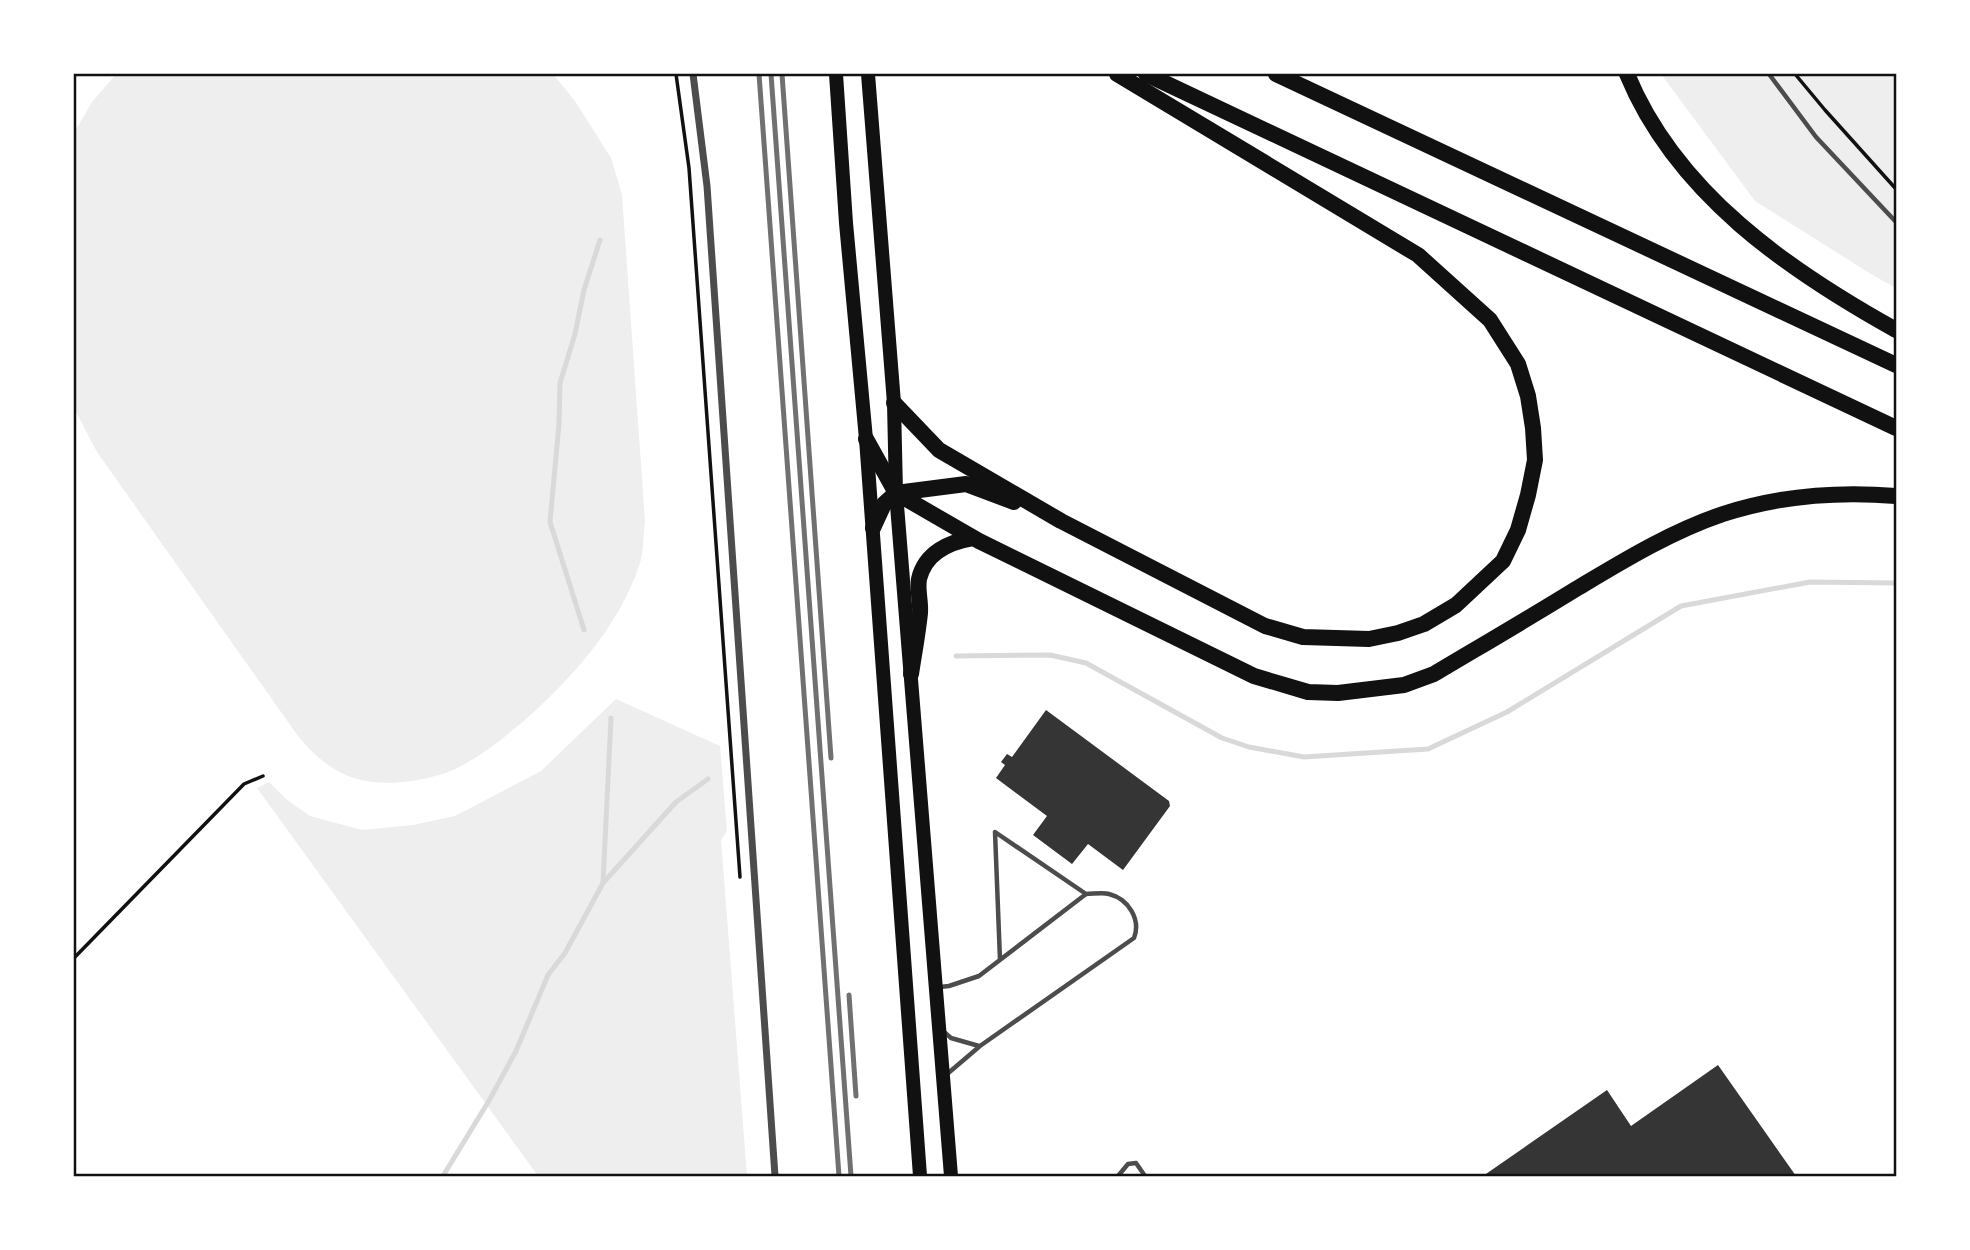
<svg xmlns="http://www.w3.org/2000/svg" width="1970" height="1250" font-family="'Exo 2',sans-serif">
  <rect width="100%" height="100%" fill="#fff"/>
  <!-- green -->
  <g fill="#eee">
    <path d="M116 74H553L575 101 611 158 622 195 645 521C643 534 644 550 640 563 621 621 581 668 537 709 514 730 492 748 465 764 438 780 387 788 357 779 332 772 314 755 298 736L97 452 74 408V133L92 102Z"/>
    <polygon points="1661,74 1896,74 1896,288 1871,274 1755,201"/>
    <polygon points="616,699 720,746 727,831 721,840 747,1176 538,1176 257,788 269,782 286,799 310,816 362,830 413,825 455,816 541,771"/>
  </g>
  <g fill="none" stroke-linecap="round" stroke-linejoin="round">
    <!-- stream -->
    <g stroke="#d9d9d9" stroke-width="5">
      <polyline points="584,630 550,522 559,424 560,383 575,334 584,290 600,240"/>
      <polyline points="956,656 1050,655 1086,663 1222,738 1249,747 1304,757 1428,749 1507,712 1681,606 1810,582 1896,583"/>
      <polyline points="603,883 611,718"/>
      <polyline points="443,1176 490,1099 516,1051 548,975 565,953 603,883 676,802 708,779"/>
    </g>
  </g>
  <!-- building -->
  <g fill="#353535">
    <polygon points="1046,710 1169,801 1170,806 1123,870 1088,844 1072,864 1033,835 1047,816 996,778 1005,765 1001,762 1007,754 1012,757"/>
    <polygon points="1718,1065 1796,1176 1483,1176 1607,1090 1631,1126"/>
  </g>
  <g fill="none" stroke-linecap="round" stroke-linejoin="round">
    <!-- path -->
    <g stroke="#111" stroke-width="3.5">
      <polyline points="676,74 689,168 740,877"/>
      <polyline points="1795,74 1825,110 1896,189"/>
      <polyline points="74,958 244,784 263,776"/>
    </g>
    <!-- service -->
    <g stroke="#4c4c4c" stroke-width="4.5">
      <polyline points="1769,74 1816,137 1896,222"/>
      <polyline points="940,987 949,986 979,976 1086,894 995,832 1000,960"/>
      <polyline points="943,1031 951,1038 979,1046"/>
      <path d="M946 1075 980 1046 1134 938C1141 920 1129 899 1109 894 1103 892 1093 894 1086 894"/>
      <polyline points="1118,1176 1128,1164 1136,1163 1145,1176"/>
    </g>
    <!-- minor -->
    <polyline stroke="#4c4c4c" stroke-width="7" points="693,74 707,186 775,1176"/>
    <!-- primary -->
    <g stroke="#111" stroke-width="14">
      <polyline points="836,74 846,223 866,439 920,1176"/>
      <polyline points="868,74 894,403 896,493 951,1176"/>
    </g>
    <!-- motorway -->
    <g stroke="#111" stroke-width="16">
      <polyline points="1146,74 1896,428"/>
      <polyline points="1276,74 1896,365"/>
      <path d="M1627 74C1676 193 1788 270 1896 330"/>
      <polyline points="894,403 939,450 1061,521 1265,626 1303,637 1369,639 1398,633 1424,624 1456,605 1503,561 1518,530 1528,495 1535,460 1533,428 1528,396 1518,364 1490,320 1418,255 1117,74"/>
      <path d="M866 439 896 493 979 541 1254 676 1308 692 1338 693 1404 685 1434 674C1481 646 1529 618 1576 589 1623 561 1670 532 1723 514 1779 496 1838 491 1896 496"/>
      <polyline points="873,528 884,504 896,493 966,484 1014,502"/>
      <path d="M911 674C914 654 918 633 920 613 921 602 917 590 919 579 925 553 949 542 973 538"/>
    </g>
    <!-- rail -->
    <g stroke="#707070" stroke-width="5">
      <polyline points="759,74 839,1176"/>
      <polyline points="771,74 851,1176"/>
      <polyline points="782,74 831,758"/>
      <polyline points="849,995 856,1096"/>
    </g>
  </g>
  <!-- border -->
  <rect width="1970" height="1250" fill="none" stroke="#ffffff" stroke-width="150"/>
  <rect x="75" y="75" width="1820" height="1100" fill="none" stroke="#111" stroke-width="2.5"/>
</svg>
